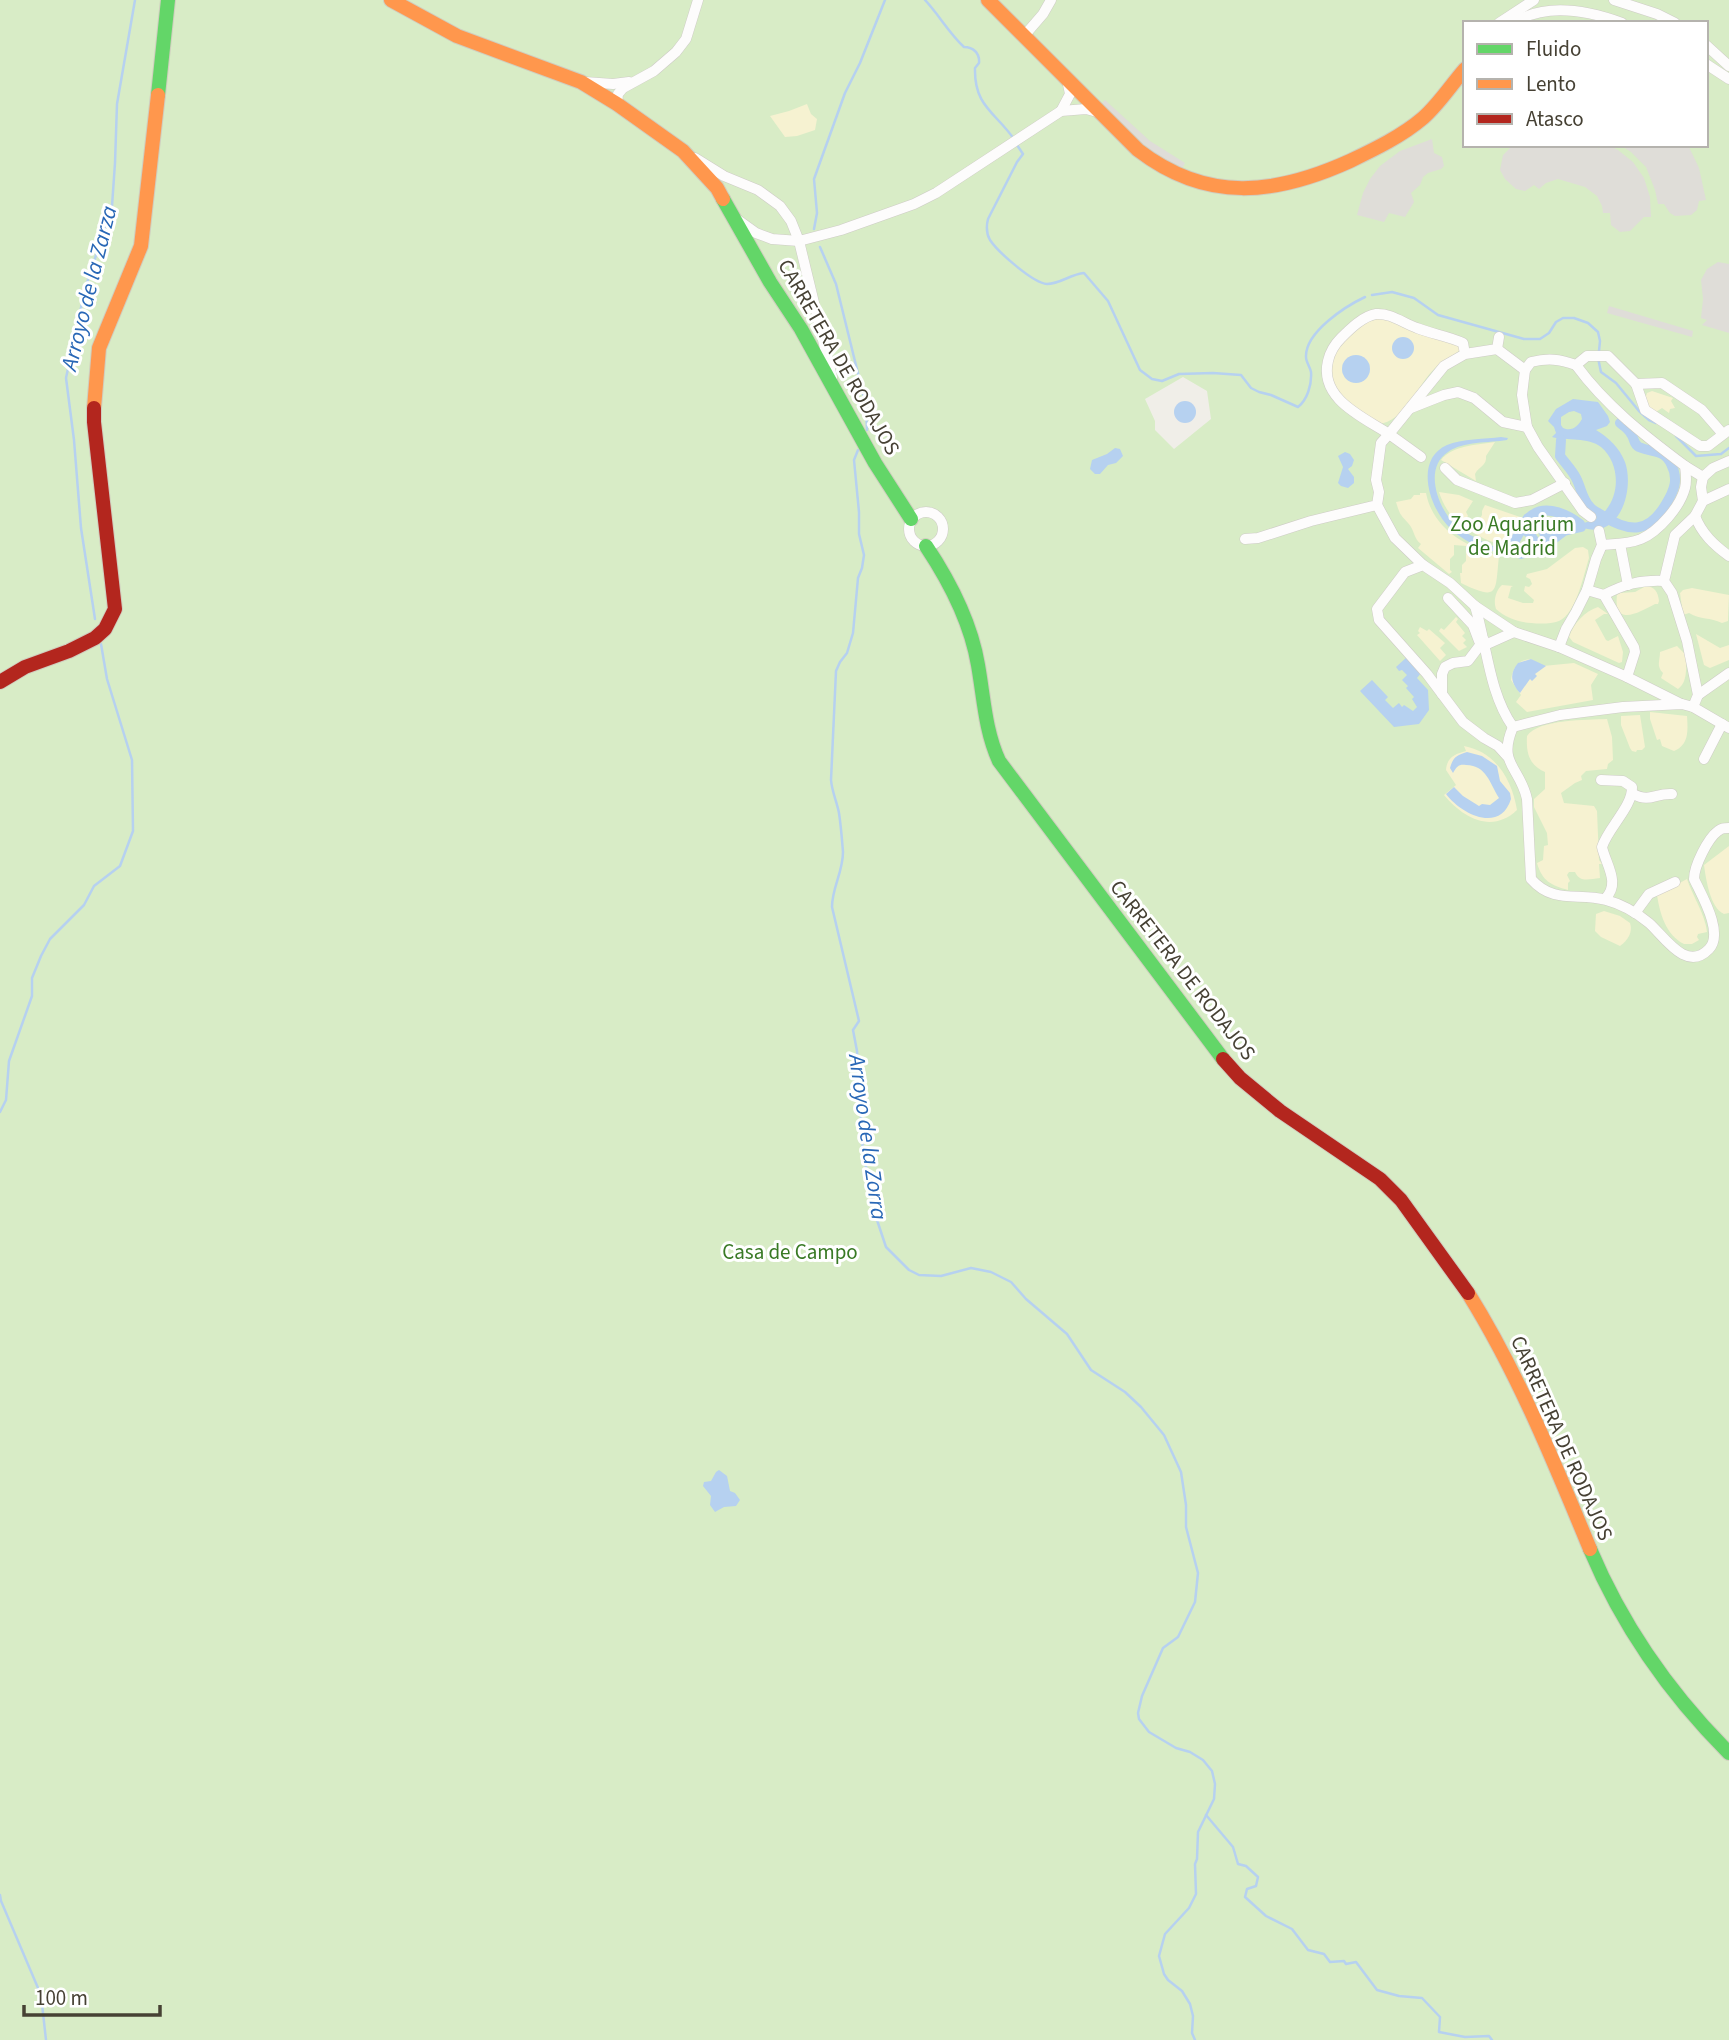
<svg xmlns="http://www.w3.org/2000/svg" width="1729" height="2040" font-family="'Source Sans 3',sans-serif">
  <rect width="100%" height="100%" fill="#f0eee8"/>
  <!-- green -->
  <path fill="#d8ecc6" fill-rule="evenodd" d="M0 0H1729V2040H0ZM1465 23H1706V145H1465ZM1183 377 1207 391 1211 419 1174 449 1155 430V421L1145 399Z"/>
  <!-- sand -->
  <g fill="#f6f2d1">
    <polygon points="807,104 811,114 817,119 815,130 797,136 785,137 770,116 789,111"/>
    <path d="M1380 318 1458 343 1462 349C1453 356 1443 360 1435 368 1417 385 1405 422 1378 424L1355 409 1335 388 1330 366 1334 351 1354 331 1368 322Z"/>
    <polygon points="1652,391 1673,398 1671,401 1675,408 1670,409 1669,413 1662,408 1656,412 1649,407 1645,399 1647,393"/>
    <path d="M1495 442 1486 456C1487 466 1479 466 1475 474L1476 481 1441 460C1453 445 1477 445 1495 442Z"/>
    <path d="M1439 492 1459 495 1473 501 1466 512 1468 516 1461 526C1451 517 1443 505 1439 492Z"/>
    <path d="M1420 493H1426C1433 529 1466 547 1499 556 1495 592 1500 602 1461 583L1460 573H1462V565L1466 561V546L1454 545V555L1450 559V570L1452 572 1449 574 1418 548 1421 544C1413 538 1415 530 1408 523 1400 514 1400 515 1396 502L1411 499 1414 495H1420Z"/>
    <path d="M1485 505 1523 518C1510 549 1499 548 1472 532L1482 515V511Z"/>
    <path d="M1583 547 1588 550 1589 558C1584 574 1576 614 1559 621 1551 624 1540 624 1531 623 1518 622 1506 618 1496 609 1493 601 1496 590 1502 585L1513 586 1511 587 1508 598 1523 603H1533L1534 600 1524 591 1525 586 1529 587 1532 584 1530 579 1526 577 1527 574 1547 569 1575 548Z"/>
    <path d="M1646 586C1655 587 1658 592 1659 601L1658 604H1655C1640 612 1613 628 1617 595L1620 593 1635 592Z"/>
    <path d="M1692 588 1729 595 1728 621 1722 623C1710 617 1701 620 1689 613L1683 615 1680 593 1683 590Z"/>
    <path d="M1598 607 1608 614H1604L1595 620 1606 640 1608 641 1618 636 1623 652 1622 662 1619 663 1573 642 1569 637C1573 624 1585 611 1598 607Z"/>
    <polygon points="1456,617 1458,619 1456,622 1465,633 1462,636 1466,640 1463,643 1467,647 1459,651 1439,631 1441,628 1444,630"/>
    <polygon points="1420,627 1427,631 1429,629 1445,643 1440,648 1446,655 1440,661 1417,635 1420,633 1418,631"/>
    <polygon points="1696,634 1720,648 1729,645 1729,660 1710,668 1704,665"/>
    <path d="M1677 646 1686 655C1686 667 1688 682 1678 689L1661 678 1663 673C1656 666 1660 661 1660 652Z"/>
    <path d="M1531 659 1543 666 1574 663 1598 674 1591 685 1593 700 1527 712 1516 702 1521 695 1511 680C1513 667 1518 660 1531 659Z"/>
    <path d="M1650 712 1687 716C1688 731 1689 745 1674 751L1662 746 1660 739 1657 740 1650 719Z"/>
    <polygon points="1640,715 1645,747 1642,750 1637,750 1636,752 1632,751 1630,748 1621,725 1621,716"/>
    <path d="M1607 719 1612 737 1613 760 1608 764 1607 769 1586 771 1581 776 1582 780 1575 783 1561 793 1564 803 1594 806 1597 811 1599 860 1602 864H1599L1600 878C1589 879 1580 883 1575 872H1569L1567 875 1570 881 1568 883V890C1551 885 1542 881 1537 863L1543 860 1544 846 1548 845 1547 833 1534 807V799L1545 789V772C1529 765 1526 753 1527 736 1538 719 1588 720 1607 719Z"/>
    <path d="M1464 746C1496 752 1512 780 1517 810 1492 834 1463 818 1444 795L1456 785 1446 770C1447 757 1455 754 1466 751Z"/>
    <path d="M1729 846V913L1724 914C1710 908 1706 879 1704 865Z"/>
    <path d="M1687 879C1693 897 1705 914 1707 932L1698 934 1697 937 1699 940 1692 944H1684C1666 935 1660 914 1657 895Z"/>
    <path d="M1604 911 1620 916 1630 923C1633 932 1628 940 1620 946L1601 937 1595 931 1596 914Z"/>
  </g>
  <!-- parking -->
  <g fill="#dfddd8">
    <polygon points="1105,100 1150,141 1185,163 1182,169 1174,166 1144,147 1099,106"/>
    <polygon points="1432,139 1434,153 1442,157 1444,166 1441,169 1428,173 1423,177 1420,185 1411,193 1414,202 1405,217 1389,213 1384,222 1357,215 1363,193 1370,179 1380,166 1400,151"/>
    <polygon points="1513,145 1595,145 1599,149 1600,145 1608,145 1618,150 1633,162 1644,178 1650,197 1651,217 1644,217 1630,231 1620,232 1611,225 1610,213 1603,213 1602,206 1597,196 1585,187 1558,179 1546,183 1539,189 1534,185 1525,191 1516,189 1505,179 1500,170 1503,155"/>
    <polygon points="1620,145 1688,145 1699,168 1706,200 1699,201 1697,210 1691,215 1675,216 1670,213 1664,204 1658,204 1655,190 1646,167 1631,152"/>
    <polygon points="1718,262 1729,264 1729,333 1702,325 1707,320 1701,318 1703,299 1701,280 1707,269"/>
    <polygon points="1609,306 1693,331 1692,337 1607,313"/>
  </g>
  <!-- water -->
  <g fill="#b6d1f0" fill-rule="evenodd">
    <circle cx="1403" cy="348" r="11"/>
    <circle cx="1356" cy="369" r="14"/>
    <path d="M1573 399 1598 402 1608 416 1610 422 1607 426 1596 430C1609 438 1619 447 1625 462 1635 490 1619 542 1581 527L1580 524C1587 522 1595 520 1600 516 1621 499 1621 464 1601 447 1588 437 1567 441 1552 437L1556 433 1554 427 1548 421 1556 409ZM1574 411 1581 414 1582 419C1578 426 1572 432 1563 428L1561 425V417L1569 412Z"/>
    <circle cx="1185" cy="412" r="11"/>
    <path d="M1501 437 1508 438 1507 440C1489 443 1463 441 1448 452 1423 468 1438 508 1455 525 1461 531 1471 535 1478 539 1484 543 1492 547 1499 547 1504 547 1510 544 1514 542L1521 554C1496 555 1469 546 1451 529 1430 510 1413 460 1447 445 1461 439 1486 439 1501 437Z"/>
    <polygon points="1115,448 1120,449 1123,456 1116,463 1108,465 1100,474 1095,474 1090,469 1092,460 1107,454"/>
    <polygon points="1345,452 1350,454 1354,460 1352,466 1348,469 1354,477 1354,483 1348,488 1341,486 1338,483 1343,467 1338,456"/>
    <polygon points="1407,657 1421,673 1417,678 1428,690 1429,710 1419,724 1394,727 1360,691 1372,680 1388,697 1385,700 1393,708 1399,703 1402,707 1404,705 1413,711 1417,707 1412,699 1414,697 1406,688 1408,686 1402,680 1407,675 1402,670 1399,671 1396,667"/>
    <path d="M1531 659 1546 666 1535 674 1537 676 1532 681 1530 679 1520 693C1511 683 1509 674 1518 663Z"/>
    <path d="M1467 752 1482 756 1497 766 1500 781 1510 793 1511 799C1500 834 1461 814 1446 794L1454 787 1463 796 1479 806 1482 804 1490 805 1499 798C1489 782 1487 766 1466 765 1459 764 1457 766 1453 773L1450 768C1453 757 1457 755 1467 752Z"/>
    <polygon points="719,1470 727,1476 730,1491 735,1493 740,1500 736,1506 724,1507 715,1512 710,1505 711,1496 703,1486 704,1482 711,1481 716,1472"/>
  </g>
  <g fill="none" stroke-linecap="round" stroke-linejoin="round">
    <!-- stream -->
    <g stroke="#b6d1f0" stroke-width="2.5">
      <path d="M925 0C939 15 949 33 964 47 973 47 980 53 979 63L975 68C974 106 995 112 1014 139"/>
      <path d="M1017 145 1023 154 1017 162 988 219C986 227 986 233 990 240 998 252 1033 283 1047 284 1060 284 1071 274 1084 273L1108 301 1140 370 1152 379 1162 381 1179 374 1213 373 1241 375 1251 388 1259 392 1271 395 1298 407C1307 400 1312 385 1311 372 1310 367 1306 362 1306 357 1305 332 1346 306 1365 297"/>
      <polyline points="814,229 817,213 814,179 845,93 860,63 885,0"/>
      <polyline points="820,247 836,284 866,406 867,430"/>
      <polyline points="1372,295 1392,292 1414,298 1438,315 1524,339 1540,339 1549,333 1556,322 1563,318 1574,318 1588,323 1598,332 1600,341 1599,351"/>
      <polyline points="1598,358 1601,372 1616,383 1639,411 1649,420 1656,423"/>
      <polyline points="1676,436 1696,456 1721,454 1729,448"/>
      <path d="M858 450 854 460 859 512V534L864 555 862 568 858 578 853 633 847 653 840 662 836 671 831 780C832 792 837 802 839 813 841 826 842 840 843 852 843 872 832 888 832 907L859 1021 853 1030 857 1051 863 1153 872 1195V1205L886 1247 909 1270 919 1275 941 1276 971 1268 991 1272 1011 1282 1026 1299 1067 1334 1091 1370 1125 1392 1141 1407 1164 1435 1181 1472 1186 1505V1527L1198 1573 1195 1602 1178 1637 1163 1648 1142 1696 1138 1713 1139 1719 1149 1732 1176 1748 1190 1752 1203 1760 1212 1771 1215 1784 1214 1799 1198 1832 1197 1859 1195 1864 1196 1894 1189 1908 1165 1934 1159 1956 1164 1974 1168 1980 1182 1991 1190 2004 1193 2016 1192 2033 1195 2040"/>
      <polyline points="95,619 81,528 74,440 66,378 85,289 112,206 115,163 117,104 135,0"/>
      <polyline points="0,1112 6,1100 9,1061 32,996 32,978 41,956 50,939 84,905 94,886 120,866 133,831 132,760 107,679 101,644"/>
      <polyline points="1206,1815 1233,1847 1238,1864 1246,1866 1258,1877 1256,1886 1247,1889 1245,1897 1266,1916 1292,1929 1308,1950 1324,1954 1330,1962 1344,1961 1346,1964 1356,1962 1377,1990 1399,1996 1422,1998 1440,2017 1439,2032 1465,2037 1489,2036 1492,2040"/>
      <polyline points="0,1895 1,1901 41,1995 46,2040"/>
    </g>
    <!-- canal -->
    <g stroke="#b6d1f0" stroke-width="10">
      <path d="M1561 440 1560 456C1565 463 1572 470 1576 478 1581 487 1582 499 1590 507 1593 511 1599 513 1603 516 1630 533 1649 533 1666 504 1674 491 1679 479 1671 464 1664 449 1652 453 1639 447 1633 444 1635 439 1631 434 1629 429 1624 426 1620 423"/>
      <polyline points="1528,518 1541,526 1549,543"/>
      <polyline points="1522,528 1529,533 1540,549"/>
      <path d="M1514 542C1518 536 1521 528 1525 522 1540 502 1564 512 1580 524"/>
      <polyline points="1521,554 1540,549 1564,531 1581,527"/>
    </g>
    <defs>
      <g id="street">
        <polyline points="1614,0 1657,14 1675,23"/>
        <polyline points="1499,23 1534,0"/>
        <path d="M1514 23C1546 2 1589 11 1622 23"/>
        <polyline points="1024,36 1043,14 1051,0"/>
        <polyline points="1706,45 1729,66"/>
        <polyline points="1706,64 1729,79"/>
        <polyline points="585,82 613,84 629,82"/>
        <polyline points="617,104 618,94 623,88 654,71 676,52 686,39 698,0"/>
        <polyline points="1061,111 1070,94 1068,84"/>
        <polyline points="695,158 724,176 758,190 780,206 791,221 799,241 832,377"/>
        <polyline points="738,220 756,233 772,239 799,241 841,230 914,204 936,193 1061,111 1086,109 1097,112"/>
        <path d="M1497 349 1525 370 1531 362C1548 358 1559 359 1576 365L1587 356H1608L1636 384"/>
        <path d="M1465 354 1444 366 1389 434C1363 417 1319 399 1328 361 1330 352 1334 345 1341 338 1350 329 1363 316 1376 314 1391 313 1403 323 1417 328 1432 334 1448 336 1463 343L1465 354 1497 349 1499 337"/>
        <path d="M1576 365C1606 406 1645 436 1685 466 1686 474 1687 481 1685 488 1680 507 1659 531 1641 539 1629 544 1615 544 1602 545"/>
        <polyline points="1525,370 1522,395 1527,427 1538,447 1583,511 1591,517"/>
        <polyline points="1411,408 1444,395 1458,392 1474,398 1503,422 1527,427"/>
        <polyline points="1722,433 1702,410 1662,383 1636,384 1645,410 1700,446 1708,446 1729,430"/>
        <polyline points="1685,466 1703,477 1713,468 1729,461"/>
        <polyline points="1445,468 1457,480 1515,503 1532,500 1565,483"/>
        <polyline points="1703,501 1701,487 1703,477"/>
        <polyline points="1377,505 1395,538 1423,565"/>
        <circle cx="926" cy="529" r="17"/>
        <path d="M1695 516C1702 534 1714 545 1729 556"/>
        <polyline points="1245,539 1258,538 1311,521 1377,505 1379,492 1376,480 1381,443 1389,434 1421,457"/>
        <polyline points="1620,544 1628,585"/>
        <polyline points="1587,590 1604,595 1634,647 1635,652 1627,677"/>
        <path d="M1604 595C1624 584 1641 580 1664 581"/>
        <polyline points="1448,598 1473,625 1479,641"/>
        <path d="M1475 606C1487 646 1489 693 1513 727"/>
        <polyline points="1485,645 1514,632"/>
        <polyline points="1559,647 1566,629 1576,612 1587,590 1596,559 1602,545 1599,531"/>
        <polyline points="1442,694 1442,674 1445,667 1453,663 1468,661 1484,640"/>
        <polyline points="1698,695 1729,673"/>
        <polyline points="1693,707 1698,695 1687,641 1672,593 1664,581 1675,535 1695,516 1703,501 1729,489"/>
        <path d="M1729 728 1693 707 1682 704 1623 707 1560 715 1513 727C1497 764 1520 767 1527 799L1531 879C1554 905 1578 892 1606 900 1621 904 1637 913 1649 923 1664 936 1686 973 1709 949 1724 933 1702 896 1694 879 1694 866 1708 838 1718 831 1722 828 1724 828 1729 828"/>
        <polyline points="1507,756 1498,746 1484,738 1463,722 1427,674 1379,620 1377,609 1405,572 1423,565 1450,583 1475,606 1514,632 1559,647 1627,677 1681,704"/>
        <polyline points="1704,759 1722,724"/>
        <path d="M1601 780 1623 781 1632 787C1633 806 1608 828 1602 847 1606 865 1621 883 1605 899"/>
        <path d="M1633 794C1651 803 1654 793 1672 794"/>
        <polyline points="1635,913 1649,894 1675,882"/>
      </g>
      <g id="fast">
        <polyline points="158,95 168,0"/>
        <polyline points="723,199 770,282 801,329 875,463 911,519"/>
        <path d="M926 546C950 582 971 623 978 665 984 699 985 730 999 761L1223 1059"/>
        <path d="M1590 1549C1622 1625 1671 1695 1729 1753"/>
      </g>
      <g id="slow">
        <polyline points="391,0 457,36 581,82 617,104 683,151 717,188 723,199"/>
        <path d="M988 0 1138 150C1207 203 1275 195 1350 161 1375 149 1402 136 1423 118 1439 104 1451 85 1465 69"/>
        <polyline points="94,408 99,348 141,246 158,95"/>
        <path d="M1468 1293C1518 1373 1554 1462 1590 1549"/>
      </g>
      <g id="jam">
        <polyline points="0,682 25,667 69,651 95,638 105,629 115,609 94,422 94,408"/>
        <polyline points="1223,1059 1240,1078 1280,1111 1380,1179 1401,1200 1468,1293"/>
      </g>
    </defs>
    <!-- street casing -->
    <use href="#street" stroke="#ceccc6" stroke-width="11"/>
    <!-- fast casing -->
    <use href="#fast" stroke="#d0cdbf" stroke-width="16"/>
    <!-- slow casing -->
    <use href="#slow" stroke="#d0cdbf" stroke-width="16"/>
    <!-- jam casing -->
    <use href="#jam" stroke="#d0cdbf" stroke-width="16"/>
    <!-- street -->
    <use href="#street" stroke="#fdfcfc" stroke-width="10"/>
    <!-- fast -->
    <use href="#fast" stroke="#63d668" stroke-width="14"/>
    <!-- slow -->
    <use href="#slow" stroke="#ff974d" stroke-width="14"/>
    <!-- jam -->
    <use href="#jam" stroke="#b3261e" stroke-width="14"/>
  </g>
  <g text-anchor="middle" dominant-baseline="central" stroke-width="6" stroke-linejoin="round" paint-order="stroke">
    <!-- street labels -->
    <g font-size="21" fill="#464134" stroke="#fff">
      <text transform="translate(839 357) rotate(60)">CARRETERA DE RODAJOS</text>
      <text transform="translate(1183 970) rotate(52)">CARRETERA DE RODAJOS</text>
      <text transform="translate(1562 1438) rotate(66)">CARRETERA DE RODAJOS</text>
    </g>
    <!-- park labels -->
    <g font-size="21" fill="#397a25" stroke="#fff">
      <text x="1512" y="524">Zoo Aquarium<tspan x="1512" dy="24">de Madrid</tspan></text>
      <text x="790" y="1252">Casa de Campo</text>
    </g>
    <!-- water labels -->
    <g font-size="23" font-style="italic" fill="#2867b6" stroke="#fff">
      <text transform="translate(89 288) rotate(-76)">Arroyo de la Zarza</text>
      <text transform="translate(868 1137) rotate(82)">Arroyo de la Zorra</text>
    </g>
  </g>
  <!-- legend -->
  <rect x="1463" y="21" width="245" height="126" fill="#ffffff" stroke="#b5b3ae" stroke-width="2"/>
  <rect x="1477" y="44" width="35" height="10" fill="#63d668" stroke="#b5b3ae" stroke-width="2"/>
  <text x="1526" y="56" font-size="21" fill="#464134">Fluido</text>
  <rect x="1477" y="79" width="35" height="10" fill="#ff974d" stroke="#b5b3ae" stroke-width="2"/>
  <text x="1526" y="91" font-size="21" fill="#464134">Lento</text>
  <rect x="1477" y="114" width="35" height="10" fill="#b3261e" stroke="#b5b3ae" stroke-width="2"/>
  <text x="1526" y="126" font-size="21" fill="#464134">Atasco</text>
  <!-- scale -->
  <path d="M24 2005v10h136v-10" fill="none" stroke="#464134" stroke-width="3.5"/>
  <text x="35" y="2005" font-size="21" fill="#464134" stroke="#ffffff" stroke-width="5" paint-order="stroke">100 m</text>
</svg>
